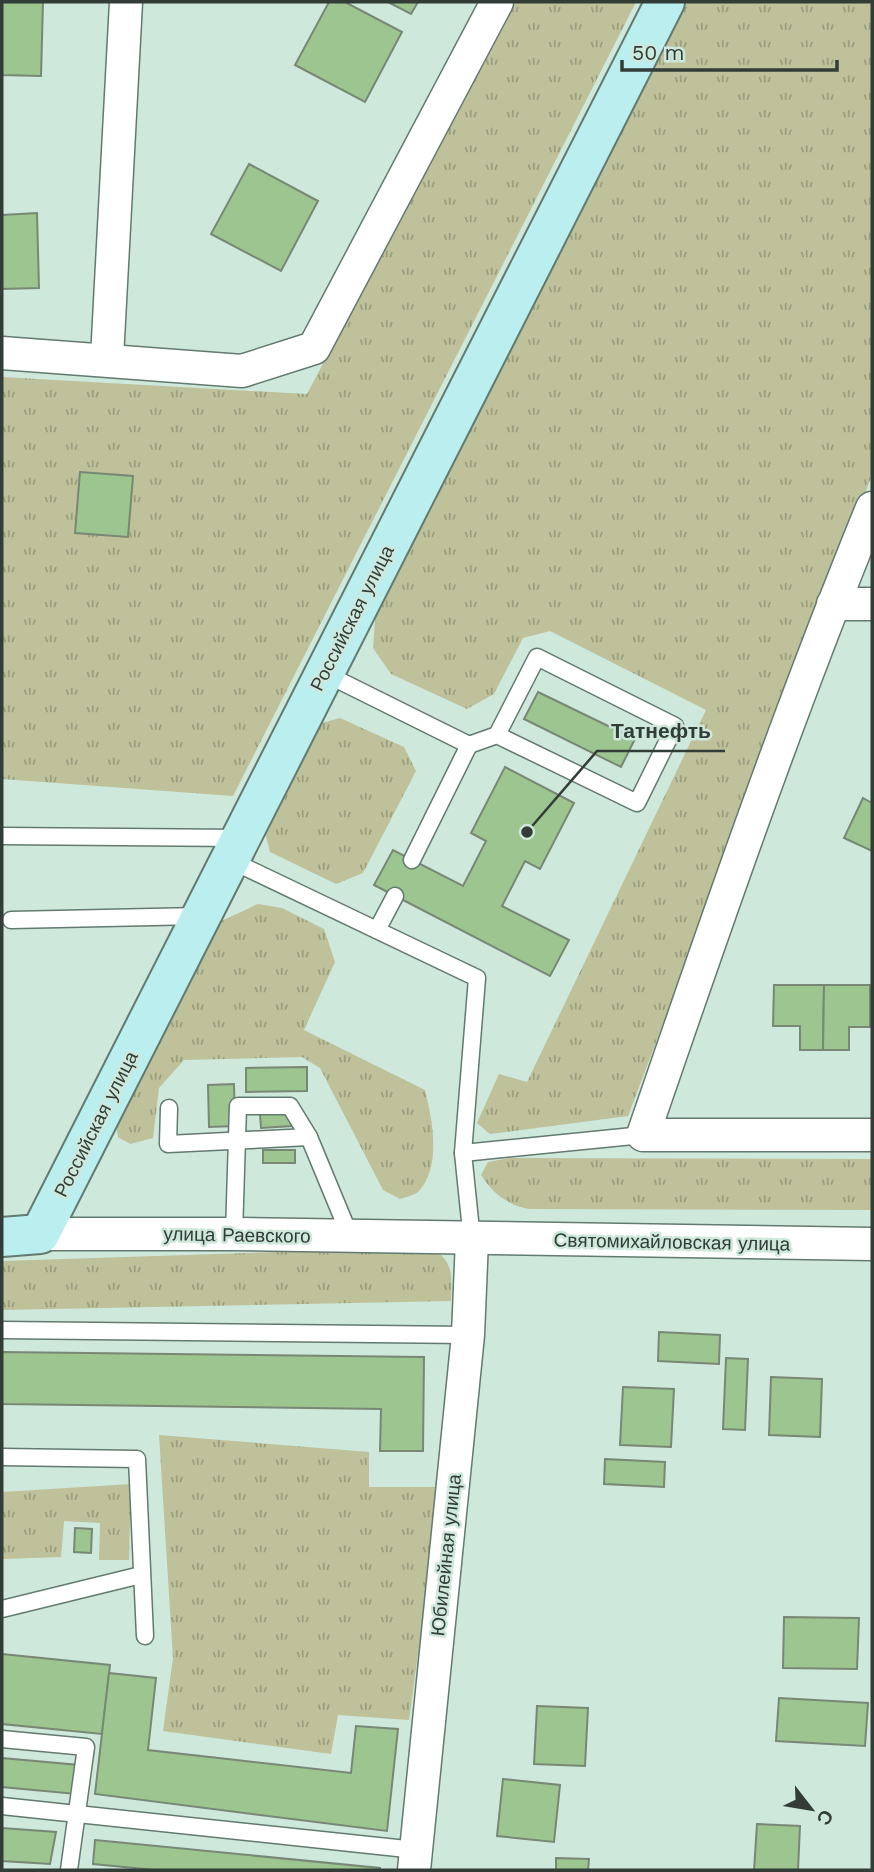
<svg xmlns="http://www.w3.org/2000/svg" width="874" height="1872" font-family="'Work Sans',sans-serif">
  <defs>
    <pattern id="grass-tufts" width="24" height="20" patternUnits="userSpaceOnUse" patternTransform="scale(1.75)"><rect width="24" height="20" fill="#bec199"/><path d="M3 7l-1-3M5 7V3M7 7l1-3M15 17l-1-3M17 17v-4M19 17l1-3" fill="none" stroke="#9b9e7e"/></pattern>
  </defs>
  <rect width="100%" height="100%" fill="#cee8dc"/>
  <!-- grass -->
  <g fill="url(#grass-tufts)">
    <polygon points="514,2 636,2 233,796 2,779 2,377 307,394"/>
    <polygon points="687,2 872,2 872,475 628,1116 490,1134 477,1123 499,1074 527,1082 706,710 550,631 523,638 494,694 467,709 391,674 373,648 376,607"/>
    <polygon points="340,718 404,747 416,771 363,873 336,884 270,852 264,828 318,724"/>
    <path d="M258 904 282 908 324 929 335 962 304 1030 425 1090C432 1119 442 1165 419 1191 415 1195 406 1197 400 1199L383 1190 320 1068 302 1057 184 1060 159 1088 153 1138 130 1144 118 1137 116 1123 217 923Z"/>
    <path d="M509 1158 872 1159V1210L529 1209C508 1205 493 1194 481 1175L488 1162Z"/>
    <path d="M430 1247C454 1261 452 1275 451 1301L2 1310V1261Z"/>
    <polygon points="159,1435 369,1452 369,1487 441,1487 409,1720 338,1715 331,1754 163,1731 173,1658"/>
    <polygon points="131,1484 129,1560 99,1560 100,1523 64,1521 61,1557 2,1559 2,1492"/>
  </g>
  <!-- building -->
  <g fill="#9cc590" stroke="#798775" stroke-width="2">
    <polygon points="2,2 43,2 41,76 2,75"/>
    <polygon points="329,2 345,2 402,32 365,102 295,65"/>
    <polygon points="388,2 418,2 411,14"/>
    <polygon points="249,164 318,201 281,271 211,234"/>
    <polygon points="37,213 39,288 2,289 2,215"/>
    <polygon points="80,472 133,476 128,537 75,533"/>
    <polygon points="538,692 635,739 621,767 524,719"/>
    <polygon points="505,767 574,803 540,869 525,861 502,906 569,940 550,976 374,885 393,850 463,886 486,841 471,833"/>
    <polygon points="863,798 872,803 872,851 844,838"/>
    <polygon points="774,985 824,985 823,1050 800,1050 800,1026 773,1026"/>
    <polygon points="824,985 870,985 870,1027 849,1027 849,1050 823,1050"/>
    <rect x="870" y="985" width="2" height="42"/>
    <polygon points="307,1067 307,1091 246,1092 246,1068"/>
    <polygon points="234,1084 235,1126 209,1127 208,1085"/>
    <polygon points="290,1112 292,1126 261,1128 260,1114"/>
    <rect x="263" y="1150" width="32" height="13"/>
    <polygon points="659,1332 720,1335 719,1364 658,1361"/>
    <polygon points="2,1352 424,1357 423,1451 380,1451 381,1409 2,1404"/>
    <polygon points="726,1358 748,1359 745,1430 723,1429"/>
    <polygon points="771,1377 822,1379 820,1437 769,1435"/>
    <polygon points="623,1387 674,1389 671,1447 620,1445"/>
    <polygon points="605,1459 665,1462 664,1487 604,1484"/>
    <polygon points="75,1528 92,1529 91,1553 74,1552"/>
    <polygon points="784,1617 859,1618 857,1669 783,1668"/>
    <polygon points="2,1654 110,1665 102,1734 2,1724"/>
    <polygon points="109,1673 156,1678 148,1750 351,1773 356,1726 398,1729 387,1831 95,1794"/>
    <polygon points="779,1698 868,1703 865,1746 776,1741"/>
    <polygon points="537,1706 588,1708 585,1766 534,1764"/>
    <polygon points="2,1758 79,1765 76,1794 2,1787"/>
    <polygon points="503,1779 560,1785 554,1842 497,1836"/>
    <polygon points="757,1824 800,1826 798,1870 754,1870"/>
    <polygon points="2,1828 56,1832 50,1864 2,1861"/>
    <polygon points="95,1840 380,1868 380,1870 155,1870 93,1864"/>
    <polygon points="556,1858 589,1859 588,1870 556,1870"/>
  </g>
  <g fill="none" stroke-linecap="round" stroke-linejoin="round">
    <defs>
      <g id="lane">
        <polyline points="324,673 469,745 412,860"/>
        <polyline points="469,745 497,735 537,657 675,726 637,803 497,735"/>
        <polyline points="2,836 240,838"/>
        <polyline points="230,860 477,978 463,1153 472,1240"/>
        <polyline points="11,920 199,916"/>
        <polyline points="377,930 395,896"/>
        <polyline points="169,1108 168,1144 309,1137"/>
        <polyline points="463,1153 643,1135"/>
        <polyline points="234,1234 238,1106 290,1106 309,1137 350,1236"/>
        <polyline points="2,1330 468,1335"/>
        <polyline points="2,1457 137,1459 145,1636"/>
        <polyline points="2,1609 141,1575"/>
        <polyline points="2,1739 86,1747 69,1870"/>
        <polyline points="2,1806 416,1850"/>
      </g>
      <g id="street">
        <polyline points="2,353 242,371 314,348 497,2"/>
        <polyline points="107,358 126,2"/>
        <path d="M872 508C788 714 715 925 643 1135H872"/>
        <polyline points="833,604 872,604"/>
        <polyline points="40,1234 234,1234 872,1244"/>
        <polyline points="414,1870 468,1335 472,1240"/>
      </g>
      <polyline id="secondary" points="2,1237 40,1234 665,2"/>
    </defs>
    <!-- lane casing -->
    <use href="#lane" stroke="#627a6f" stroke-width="19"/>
    <!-- street casing -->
    <use href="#street" stroke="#627a6f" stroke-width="35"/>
    <!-- secondary casing -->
    <use href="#secondary" stroke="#627a6f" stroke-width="42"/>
    <!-- lane -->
    <use href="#lane" stroke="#fff" stroke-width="16"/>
    <!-- street -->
    <use href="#street" stroke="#fff" stroke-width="32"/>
    <!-- secondary -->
    <use href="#secondary" stroke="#bee" stroke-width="38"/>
  </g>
  <g text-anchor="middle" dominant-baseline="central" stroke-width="5" stroke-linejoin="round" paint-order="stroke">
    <!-- street labels -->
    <g font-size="19" fill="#323d38" stroke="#cee8dc">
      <text transform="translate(352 618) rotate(-63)">Российская улица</text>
      <text transform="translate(96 1124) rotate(-63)">Российская улица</text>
      <text transform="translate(237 1235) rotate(1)">улица Раевского</text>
      <text transform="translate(672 1242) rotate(1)">Святомихайловская улица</text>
      <text transform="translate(446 1555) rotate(-84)">Юбилейная улица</text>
    </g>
  </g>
  <!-- callouts -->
  <path fill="none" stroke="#323d38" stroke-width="2.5" d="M527 832L597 751H725"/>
  <circle fill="#323d38" stroke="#cee8dc" stroke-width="2.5" cx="527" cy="832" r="7"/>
  <g font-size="21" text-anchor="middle" font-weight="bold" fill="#323d38" stroke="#cee8dc" stroke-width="5" stroke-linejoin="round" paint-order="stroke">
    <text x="661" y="738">Татнефть</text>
  </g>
  <!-- border -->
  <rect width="874" height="1872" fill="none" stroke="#323d38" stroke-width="7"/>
  <!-- north arrow -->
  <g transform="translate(811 1809) rotate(121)" stroke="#cee8dc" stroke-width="5" paint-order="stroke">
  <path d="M0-5L12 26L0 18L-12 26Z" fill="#323d38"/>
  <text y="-10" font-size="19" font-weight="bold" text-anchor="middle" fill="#323d38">С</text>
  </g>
  <!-- scale -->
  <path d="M622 60v10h215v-10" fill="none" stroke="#323d38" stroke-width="3.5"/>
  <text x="632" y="60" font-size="21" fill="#323d38" stroke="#cee8dc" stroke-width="5" paint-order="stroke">50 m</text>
</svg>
